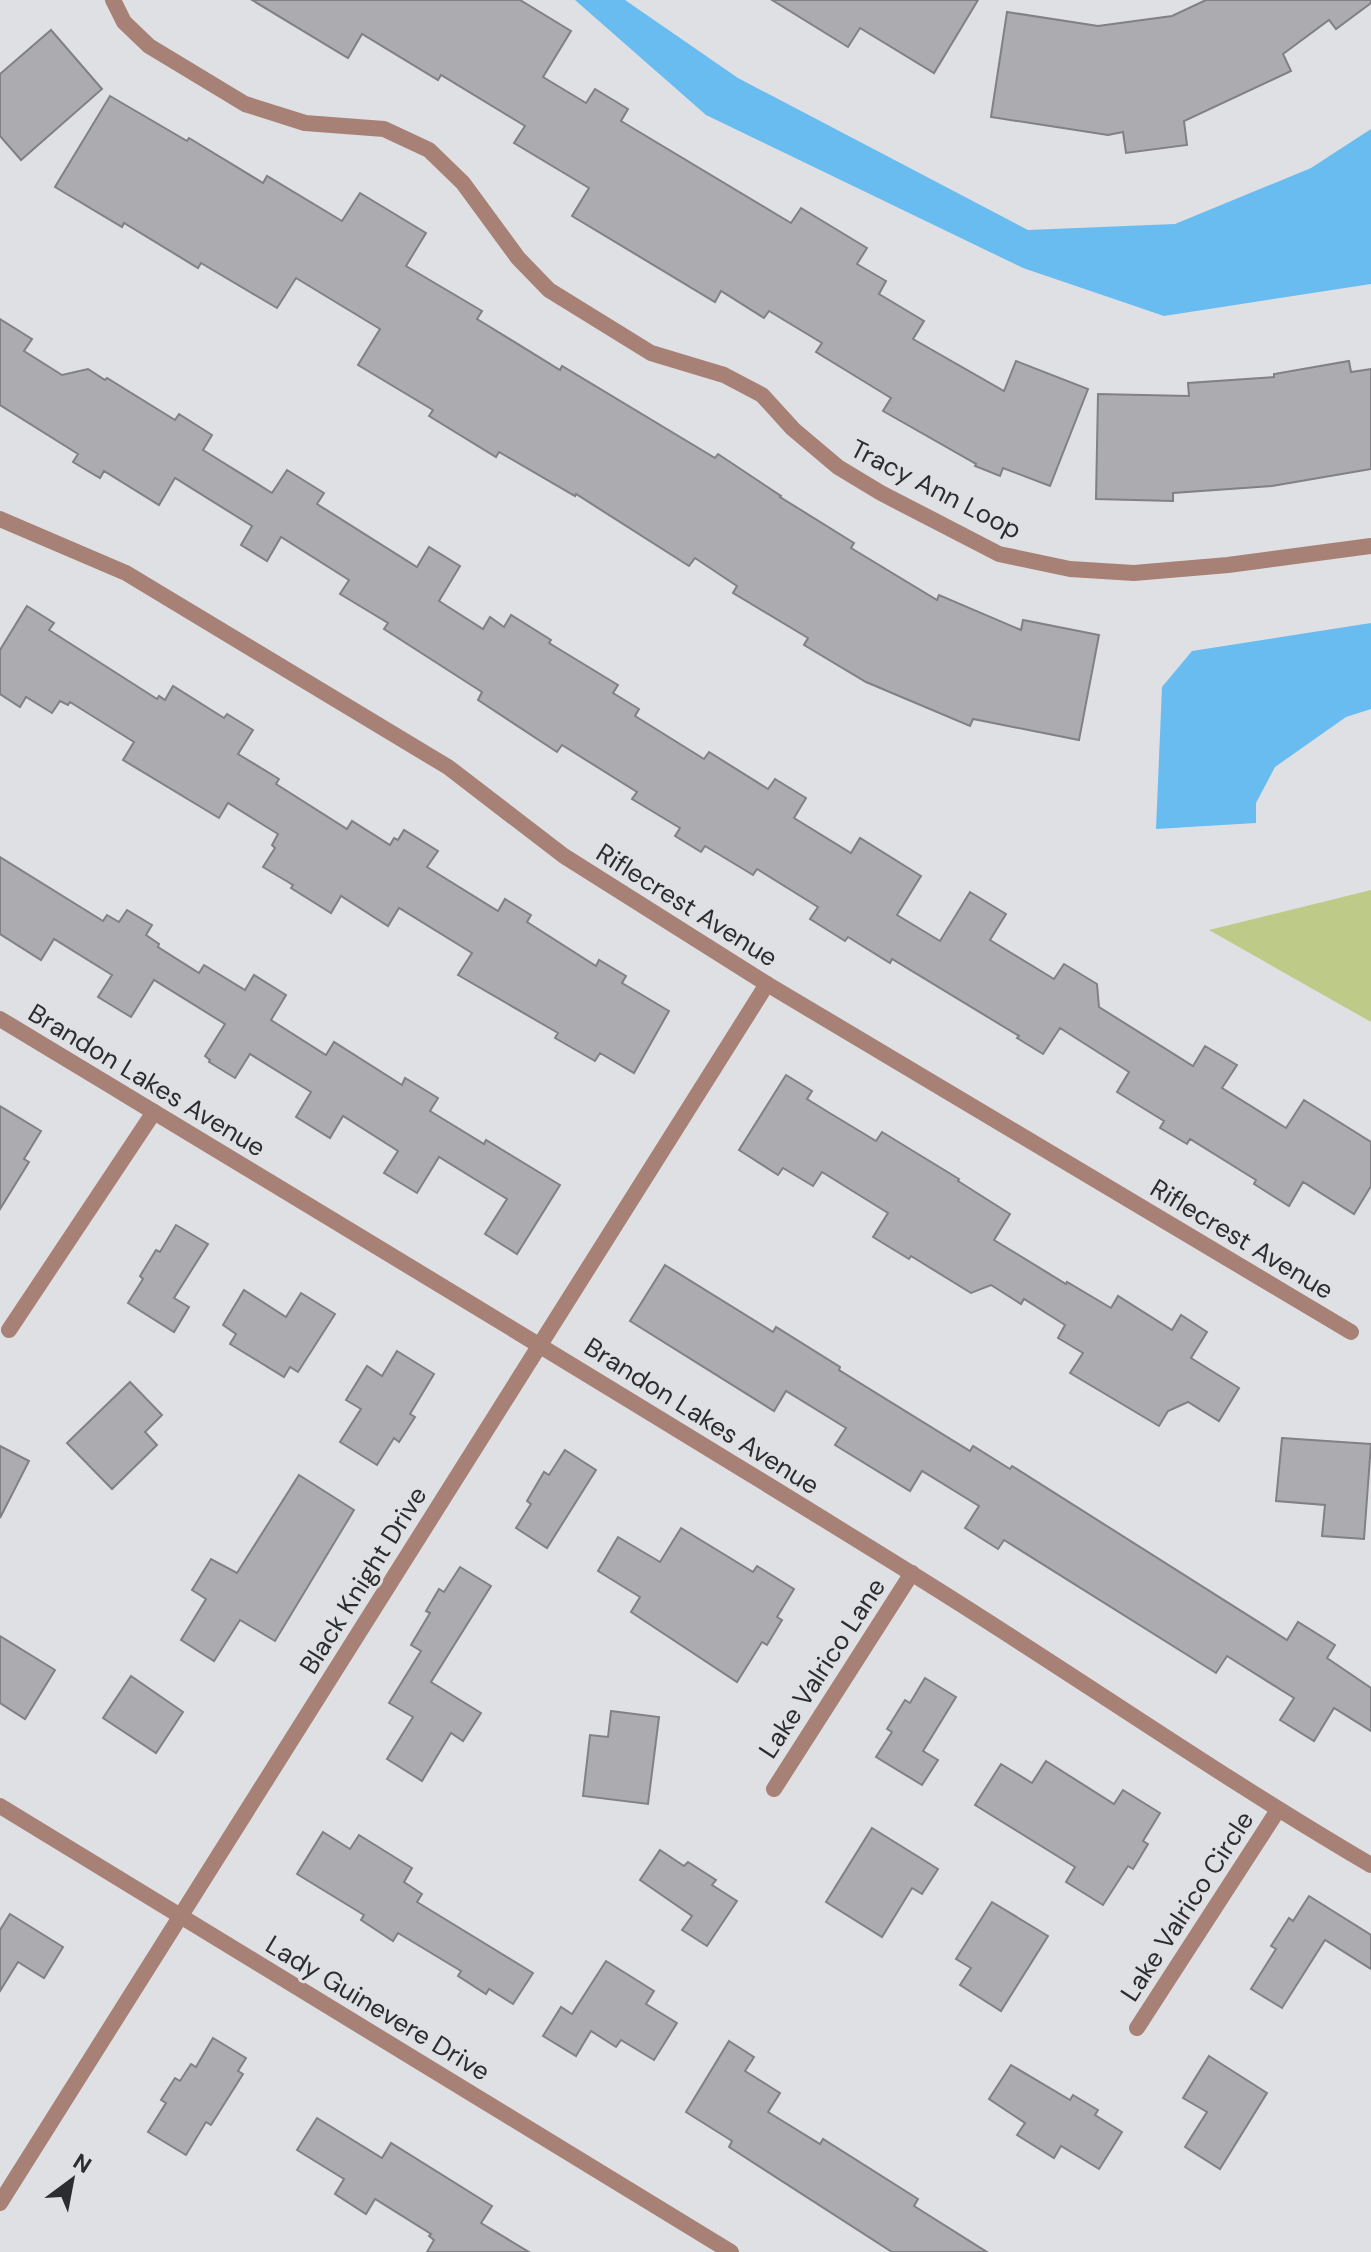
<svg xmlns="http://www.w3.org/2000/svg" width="1371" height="2252" font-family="'DM Sans',sans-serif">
  <rect width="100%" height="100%" fill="#dfe0e4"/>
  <!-- green -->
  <polygon fill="#beca87" points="1371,890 1371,1022 1209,930"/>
  <!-- water -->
  <g fill="#69bcf0">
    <polygon points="575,0 625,0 738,78 1028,230 1175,224 1311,168 1371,129 1371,284 1164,316 1023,268 706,115"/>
    <polygon points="1371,623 1371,709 1346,717 1275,767 1256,803 1256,823 1156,829 1162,687 1192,651"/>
  </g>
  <!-- building -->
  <g fill="#acabaf" stroke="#818084" stroke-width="2">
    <polygon points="252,0 520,0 571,31 543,77 586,103 595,89 628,109 621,121 791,223 801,208 867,248 857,264 886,281 879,294 924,321 913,339 1004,391 1016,361 1088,389 1050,486 1003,468 1000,476 975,466 976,464 883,411 891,398 816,352 822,343 769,311 764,318 721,291 715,302 572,216 589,188 514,143 525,126 441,75 438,80 362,34 348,58"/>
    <polygon points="772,0 978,0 934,73 860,28 848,47"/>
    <polygon points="1206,0 1371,0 1371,3 1336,29 1329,20 1283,54 1291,71 1184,121 1187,145 1126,153 1123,132 1108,135 991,117 1007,12 1098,26 1172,16"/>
    <polygon points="51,30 102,89 21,160 0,136 0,74"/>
    <polygon points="110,96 187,141 189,138 263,183 267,176 342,221 360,193 426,233 406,266 482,311 477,319 560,370 562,366 715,458 718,454 781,496 780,497 854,543 851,548 937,600 939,595 1021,630 1023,620 1099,635 1079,740 973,719 970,726 866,682 804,645 808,638 733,593 737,586 695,558 689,566 576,494 575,496 499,452 496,457 429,416 433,410 358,365 380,329 296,278 277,308 201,263 198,268 124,223 122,227 55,187"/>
    <polygon points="0,319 32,339 24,351 62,375 88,369 105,380 107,378 175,420 179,414 212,435 203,450 272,493 287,470 324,493 317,504 417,567 429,547 460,566 439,601 483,629 490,617 504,627 511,615 551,640 549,643 618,685 613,693 639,709 635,716 704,759 709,752 768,789 775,779 806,798 794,818 851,853 860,838 921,876 897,915 940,941 970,892 1006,914 990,940 1054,979 1064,964 1097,984 1099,1007 1193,1066 1205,1046 1237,1065 1222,1088 1286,1128 1304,1100 1371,1142 1371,1186 1354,1214 1303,1182 1289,1206 1254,1184 1256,1180 1190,1139 1187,1144 1160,1128 1164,1121 1117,1092 1129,1072 1060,1028 1043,1054 1017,1038 1019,1036 892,959 890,963 848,937 845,941 810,919 818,907 757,869 753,875 705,846 701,852 675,836 680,828 632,799 637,792 562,745 557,752 478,700 482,692 384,629 388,623 340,594 349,580 281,537 267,561 241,545 252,526 175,478 159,505 104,471 100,478 73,462 78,454 0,405"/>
    <polygon points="1349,361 1351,372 1371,369 1371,469 1272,486 1173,493 1173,501 1096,499 1098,394 1189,396 1188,383 1274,377 1274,374"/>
    <polygon points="27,606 54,623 49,630 157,699 159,696 165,700 173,686 224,718 227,714 253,730 238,754 279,779 276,784 347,829 352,821 390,845 394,838 398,840 404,830 438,851 427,867 498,911 505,899 531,915 527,922 596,966 599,960 626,976 622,983 669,1011 634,1073 600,1053 595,1061 555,1038 558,1033 458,975 472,953 399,908 388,926 341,896 331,913 291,888 293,885 263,867 275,848 272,845 278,834 228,803 219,818 123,760 134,742 70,702 68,705 60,701 52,713 26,697 20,707 0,694 0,650"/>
    <polygon points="0,857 103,921 107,915 119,922 127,910 152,925 146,935 159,944 158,947 199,973 204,965 245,990 254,975 286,995 271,1020 326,1055 334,1042 402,1085 405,1078 438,1098 430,1111 484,1144 486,1140 560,1185 517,1254 485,1234 507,1199 439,1157 417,1193 384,1173 398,1151 343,1116 330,1138 296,1117 311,1092 250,1054 235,1078 209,1062 210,1060 205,1056 225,1024 154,980 131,1017 98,997 112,975 54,939 41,960 0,934"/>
    <polygon points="786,1075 812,1091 807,1099 828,1112 876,1141 882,1132 959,1179 958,1181 1010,1214 994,1240 1066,1284 1067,1282 1111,1308 1118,1296 1172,1330 1181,1315 1207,1332 1191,1358 1239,1388 1219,1421 1188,1402 1168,1411 1159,1426 1070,1373 1083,1353 1058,1338 1065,1325 1024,1299 1021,1304 991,1285 971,1293 911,1256 909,1259 873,1237 888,1213 822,1172 813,1186 783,1168 778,1175 739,1150"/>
    <polygon points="0,1106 41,1131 24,1159 29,1162 0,1209"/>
    <polygon points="176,1225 208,1244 174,1298 189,1307 174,1332 128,1303 143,1279 140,1276 156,1250 160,1252"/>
    <polygon points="665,1265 773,1332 776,1327 840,1367 839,1370 970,1451 973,1446 1010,1469 1012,1466 1287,1640 1298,1622 1335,1645 1327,1658 1371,1688 1371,1731 1334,1708 1314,1741 1280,1720 1294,1698 1227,1656 1216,1673 1004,1540 998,1549 965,1528 979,1506 922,1471 910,1491 835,1445 846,1428 786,1391 774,1411 630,1321"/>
    <polygon points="244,1290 286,1317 301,1293 335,1314 298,1372 290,1367 284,1377 230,1344 236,1334 223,1325"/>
    <polygon points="397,1351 434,1374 410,1414 415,1417 399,1442 394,1438 377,1465 340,1442 361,1409 346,1400 367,1366 382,1376"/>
    <polygon points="130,1382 162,1415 145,1432 157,1445 112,1489 67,1443"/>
    <polygon points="1282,1438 1371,1444 1364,1539 1322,1536 1325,1505 1276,1501"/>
    <polygon points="0,1446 29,1461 0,1518"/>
    <polygon points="565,1450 596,1470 547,1548 516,1528 531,1504 527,1501 544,1472 549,1475"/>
    <polygon points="299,1475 354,1510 275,1641 240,1620 214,1661 181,1640 206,1599 192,1590 211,1559 237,1573"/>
    <polygon points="681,1528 753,1572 757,1566 794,1589 777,1617 782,1620 767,1645 762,1642 737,1682 631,1612 640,1597 598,1571 618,1537 660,1562"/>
    <polygon points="460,1567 491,1586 431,1682 481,1713 463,1741 451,1733 422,1781 387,1759 413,1717 389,1703 421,1651 411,1645 430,1613 426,1611 439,1589 444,1592"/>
    <polygon points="0,1636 55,1670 25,1719 0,1703"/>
    <polygon points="131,1676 183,1712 156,1753 103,1718"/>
    <polygon points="925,1678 956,1697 923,1751 938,1760 922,1785 876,1757 892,1732 887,1729 905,1700 910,1703"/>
    <polygon points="611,1711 659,1717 648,1804 583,1796 590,1735 608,1737"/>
    <polygon points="1046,1761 1114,1804 1123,1790 1160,1813 1143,1841 1148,1844 1133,1869 1128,1866 1103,1905 1066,1882 1075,1867 975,1805 1001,1764 1032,1783"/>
    <polygon points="872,1828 938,1869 922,1894 912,1888 882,1937 826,1902"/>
    <polygon points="323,1832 350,1849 359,1835 412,1868 404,1882 422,1894 417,1902 533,1973 513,2004 489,1989 486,1994 458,1976 461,1971 398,1933 393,1941 361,1920 364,1915 297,1874"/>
    <polygon points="660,1850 684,1866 688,1862 716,1880 712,1885 737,1901 707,1946 682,1930 692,1916 640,1880"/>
    <polygon points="1309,1896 1371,1935 1371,1969 1325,1940 1282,2008 1251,1989 1276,1949 1271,1946 1289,1918 1293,1921"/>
    <polygon points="992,1902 1048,1936 1001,2011 960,1985 971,1968 956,1959"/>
    <polygon points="10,1914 63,1947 44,1978 18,1962 0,1991 0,1930"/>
    <polygon points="606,1961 654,1991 646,2004 677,2023 654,2060 621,2040 616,2047 591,2031 576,2056 543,2036 561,2007 572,2014"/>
    <polygon points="213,2038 246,2058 238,2071 243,2074 211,2125 206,2122 186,2155 148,2132 166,2103 161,2100 175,2078 180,2081 191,2064 196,2067"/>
    <polygon points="729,2041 754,2057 745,2071 780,2093 768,2112 820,2144 823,2139 918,2199 914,2206 987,2252 892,2252 729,2147 732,2141 686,2112"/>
    <polygon points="1209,2056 1267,2093 1220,2169 1185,2147 1207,2112 1183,2098"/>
    <polygon points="1011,2065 1070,2100 1073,2095 1098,2110 1095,2115 1122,2132 1099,2169 1061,2146 1054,2158 1017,2135 1025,2123 989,2099"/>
    <polygon points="317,2118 382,2158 391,2143 492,2206 481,2223 529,2252 427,2252 434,2240 429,2236 431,2234 375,2199 366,2214 335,2194 344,2179 297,2150"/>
  </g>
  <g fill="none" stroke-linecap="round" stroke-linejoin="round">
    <!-- minor -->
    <g stroke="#a78176" stroke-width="16">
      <polyline points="113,0 124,22 149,46 245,104 305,123 384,129 429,150 463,183 518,258 549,290 651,353 724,375 762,395 793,429 838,467 881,493 999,554 1070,569 1134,573 1228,565 1371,546"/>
      <polyline points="0,519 126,573 448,767 564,856 767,984 1351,1332"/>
      <path d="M0 1019C303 1202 606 1384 906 1570 1062 1666 1212 1772 1371 1865"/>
      <polyline points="9,1330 154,1112"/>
      <polyline points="774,1789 912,1573"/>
      <polyline points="0,1806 731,2252"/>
      <polyline points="1137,2028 1278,1810"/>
      <polyline points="0,2203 767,984"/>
    </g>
  </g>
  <g text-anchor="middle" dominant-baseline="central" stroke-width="6" stroke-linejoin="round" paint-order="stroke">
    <!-- street labels -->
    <g font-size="26" fill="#2c2d2e" stroke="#dfe0e4">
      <text transform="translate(936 489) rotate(27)">Tracy Ann Loop</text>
      <text transform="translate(687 905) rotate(32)">Riflecrest Avenue</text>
      <text transform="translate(147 1080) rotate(31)">Brandon Lakes Avenue</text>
      <text transform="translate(1242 1239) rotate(31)">Riflecrest Avenue</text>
      <text transform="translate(702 1416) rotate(32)">Brandon Lakes Avenue</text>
      <text transform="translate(363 1580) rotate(-58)">Black Knight Drive</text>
      <text transform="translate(822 1668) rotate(-57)">Lake Valrico Lane</text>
      <text transform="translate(1187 1906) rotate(-57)">Lake Valrico Circle</text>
      <text transform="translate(378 2008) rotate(31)">Lady Guinevere Drive</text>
    </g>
  </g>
  <!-- north arrow -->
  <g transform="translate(72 2180) rotate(32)" stroke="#dfe0e4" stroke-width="6" paint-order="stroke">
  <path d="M0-6L14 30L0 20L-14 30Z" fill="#2c2d2e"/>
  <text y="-12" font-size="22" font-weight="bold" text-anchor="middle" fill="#2c2d2e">N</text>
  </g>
</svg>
